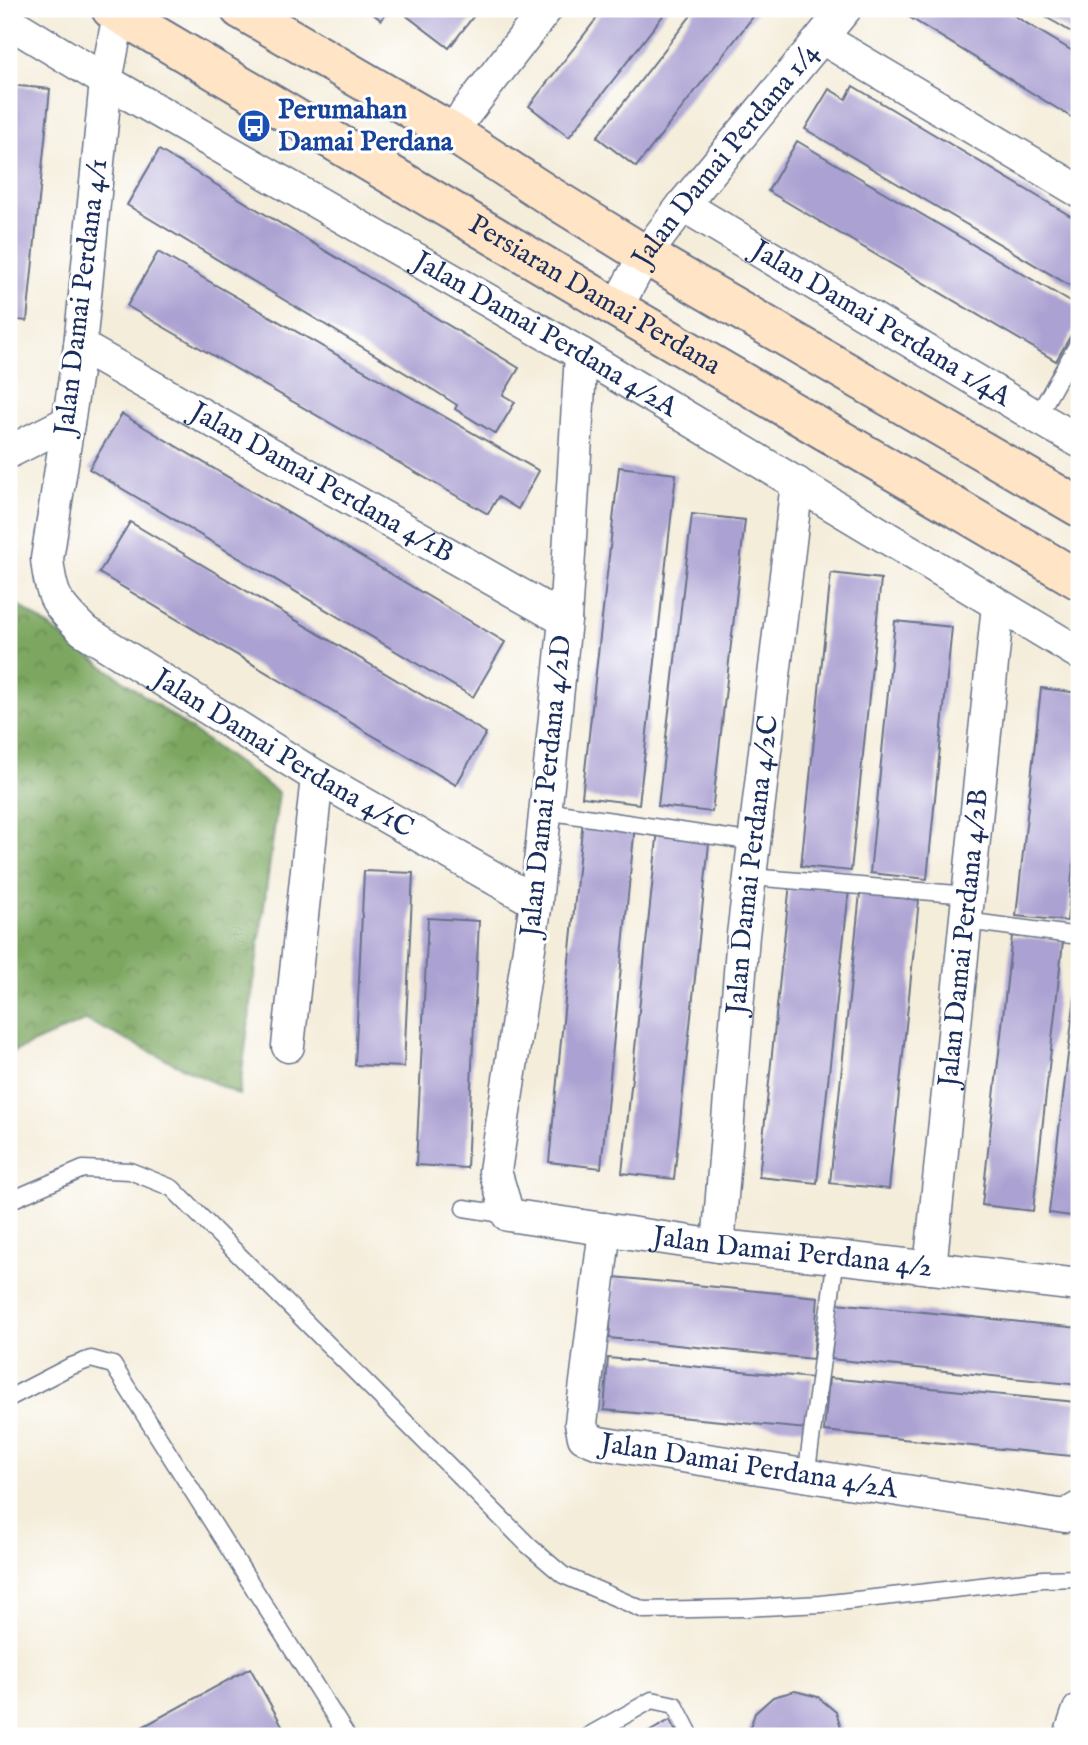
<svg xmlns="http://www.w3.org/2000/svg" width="1088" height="1745" font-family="'IM FELL English',serif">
  <defs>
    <pattern id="forest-crowns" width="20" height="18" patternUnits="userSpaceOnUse" patternTransform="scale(1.75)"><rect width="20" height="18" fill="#7da760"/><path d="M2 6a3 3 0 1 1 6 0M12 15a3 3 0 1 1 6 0" fill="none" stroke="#668852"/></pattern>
  </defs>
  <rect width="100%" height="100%" fill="#fff"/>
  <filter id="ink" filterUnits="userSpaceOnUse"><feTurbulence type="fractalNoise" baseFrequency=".0143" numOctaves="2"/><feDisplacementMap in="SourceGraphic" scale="14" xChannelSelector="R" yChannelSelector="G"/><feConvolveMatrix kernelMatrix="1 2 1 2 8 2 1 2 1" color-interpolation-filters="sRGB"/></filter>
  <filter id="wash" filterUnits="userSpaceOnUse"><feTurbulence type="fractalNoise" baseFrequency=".00686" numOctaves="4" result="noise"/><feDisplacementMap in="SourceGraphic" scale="28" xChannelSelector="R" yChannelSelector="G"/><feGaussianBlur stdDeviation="1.57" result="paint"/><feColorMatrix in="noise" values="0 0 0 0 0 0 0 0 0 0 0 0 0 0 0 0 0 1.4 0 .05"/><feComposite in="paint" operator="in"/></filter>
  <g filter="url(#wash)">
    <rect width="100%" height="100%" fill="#f4edda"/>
    <!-- forest -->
    <polygon fill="url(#forest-crowns)" stroke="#4c6b5f" stroke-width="2" points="9,598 279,793 239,1095 86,1020 9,1054"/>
    <g id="blocks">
      <!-- building -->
      <g fill="#aba1d2">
        <polygon points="367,9 389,9 381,20"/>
        <polygon points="413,9 479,9 449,48 407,16"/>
        <polygon points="604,9 668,9 569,137 529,106"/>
        <polygon points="696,9 759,9 636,167 597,137"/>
        <polygon points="914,9 1003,9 1079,55 1079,122 909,17"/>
        <polygon points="1031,9 1079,9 1079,37 1058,24"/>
        <polygon points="9,85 50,89 27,321 9,319"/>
        <polygon points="853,86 1079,221 1079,291 805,129 829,89 846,99"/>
        <polygon points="797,141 1079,307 1079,321 1056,361 768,191"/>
        <polygon points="159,150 519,368 503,395 515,402 496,434 455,409 457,405 435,391 127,205"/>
        <polygon points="158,252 539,471 518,509 498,497 488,514 127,306"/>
        <polygon points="122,414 505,642 473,697 89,469"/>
        <polygon points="619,467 676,474 639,804 582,797"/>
        <polygon points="692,514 745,520 712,812 658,806"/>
        <polygon points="130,522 486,733 456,785 99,573"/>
        <polygon points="831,573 881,579 851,871 801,866"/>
        <polygon points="895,621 952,627 927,879 870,873"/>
        <polygon points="1041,688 1079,693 1079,811 1067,921 1016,916"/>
        <polygon points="583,819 635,825 601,1168 549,1162"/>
        <polygon points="658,829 710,834 674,1179 622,1173"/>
        <polygon points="364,871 413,873 404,1067 355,1065"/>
        <polygon points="790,883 849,890 817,1183 759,1177"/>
        <polygon points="860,893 919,900 889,1189 830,1183"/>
        <polygon points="428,918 479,921 467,1168 416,1165"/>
        <polygon points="1012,936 1063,941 1033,1211 982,1205"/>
        <polygon points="1078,971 1079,972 1079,1217 1049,1213"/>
        <polygon points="614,1277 818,1297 813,1359 609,1338"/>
        <polygon points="836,1303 1079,1328 1079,1385 831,1359"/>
        <polygon points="608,1358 812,1378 807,1429 604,1410"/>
        <polygon points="829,1378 1076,1402 1071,1456 824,1431"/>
        <polygon points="250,1668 288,1736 126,1736"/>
        <polygon points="795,1691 818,1697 836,1712 844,1736 747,1736 755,1713 773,1697"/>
        <polygon points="670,1720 678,1736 642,1736"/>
      </g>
    </g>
  </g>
  <g filter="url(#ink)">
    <use href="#blocks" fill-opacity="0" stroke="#677289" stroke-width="2"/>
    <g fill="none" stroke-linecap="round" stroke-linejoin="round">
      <defs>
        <g id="service">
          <polyline points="1037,417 1079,342"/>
          <polyline points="545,811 755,842"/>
          <polyline points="751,877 969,895"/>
          <polyline points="966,921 1079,936"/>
          <polyline points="9,1201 83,1169 130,1171 172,1188 529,1546 563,1575 644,1610 744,1608 821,1604 1043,1579 1079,1578"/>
          <polyline points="464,1208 508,1215"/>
          <polyline points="9,1398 69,1367 91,1359 113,1365 347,1736"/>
          <polyline points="806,1477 836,1257"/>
          <polyline points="588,1736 652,1700 675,1705 691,1736"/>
        </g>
        <g id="minor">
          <path id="s1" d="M120 9 106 81 80 346 47 559C51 597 56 604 83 630L317 777 536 902"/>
          <path id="s2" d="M9 22 106 81 581 354 1079 653"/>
          <polyline points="822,38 1079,191"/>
          <polyline points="451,132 546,9"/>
          <path id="s3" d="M683 205 1037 417 1079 441"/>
          <path id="s4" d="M616 308 645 255 683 205 845 9"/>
          <path id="s5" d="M80 346 565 620"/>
          <path id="s6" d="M581 354 565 620 536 902 495 1171 508 1215 718 1246 836 1257 1079 1285"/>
          <polyline points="9,452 68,422"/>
          <polyline points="288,1046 317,777"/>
          <path id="s7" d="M605 1229 581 1423 584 1437 599 1443 1065 1516 1079 1508"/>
          <path id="s8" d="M718 1246 743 935 797 483"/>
          <path id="s9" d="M930 1268 998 605"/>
          <polyline points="1070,1736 1079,1710"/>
        </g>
        <g id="secondary">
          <path id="s10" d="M111 9 616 308 1079 580"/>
          <polyline points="240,9 451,132 548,195 645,255 1079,507"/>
        </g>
      </defs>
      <!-- service casing -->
      <use href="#service" stroke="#677289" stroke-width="19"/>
      <!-- minor casing -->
      <use href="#minor" stroke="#677289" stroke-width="35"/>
      <!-- secondary casing -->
      <use href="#secondary" stroke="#677289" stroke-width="42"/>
      <!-- service -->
      <use href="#service" stroke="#fff" stroke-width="16"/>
      <!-- minor -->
      <use href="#minor" stroke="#fff" stroke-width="32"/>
      <!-- secondary -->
      <use href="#secondary" stroke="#ffe4c6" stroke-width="38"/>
    </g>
  </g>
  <!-- icons -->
  <defs>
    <symbol id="bus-disc" viewBox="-11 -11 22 22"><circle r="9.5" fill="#1a4fb4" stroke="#fff"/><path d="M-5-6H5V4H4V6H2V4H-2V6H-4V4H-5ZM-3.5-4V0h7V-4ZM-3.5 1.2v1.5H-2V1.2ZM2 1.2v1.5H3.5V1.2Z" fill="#fff"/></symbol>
  </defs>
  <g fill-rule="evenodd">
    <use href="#bus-disc" x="235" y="107" width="38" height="38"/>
  </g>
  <g text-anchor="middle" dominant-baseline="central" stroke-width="6" stroke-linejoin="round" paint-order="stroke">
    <!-- transit labels -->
    <g font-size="28" font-weight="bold" fill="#164399" stroke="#fff" text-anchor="start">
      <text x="278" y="110">Perumahan<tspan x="278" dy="32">Damai Perdana</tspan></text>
    </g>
    <!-- street labels -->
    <g font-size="28" fill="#1b2f5e" stroke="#fff">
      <text stroke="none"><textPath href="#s4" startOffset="189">Jalan Damai Perdana 1/4</textPath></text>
      <text stroke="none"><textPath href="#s10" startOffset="562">Persiaran Damai Perdana</textPath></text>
      <text transform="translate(82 297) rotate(-83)">Jalan Damai Perdana 4/1</text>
      <text stroke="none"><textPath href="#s3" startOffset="231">Jalan Damai Perdana 1/4A</textPath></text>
      <text stroke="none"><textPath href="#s2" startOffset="621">Jalan Damai Perdana 4/2A</textPath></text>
      <text stroke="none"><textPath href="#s5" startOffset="278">Jalan Damai Perdana 4/1B</textPath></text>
      <text stroke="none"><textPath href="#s1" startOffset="873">Jalan Damai Perdana 4/1C</textPath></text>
      <text transform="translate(547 786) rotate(-84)">Jalan Damai Perdana 4/2D</text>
      <text stroke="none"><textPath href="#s8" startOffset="383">Jalan Damai Perdana 4/2C</textPath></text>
      <text stroke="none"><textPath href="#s9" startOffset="332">Jalan Damai Perdana 4/2B</textPath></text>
      <text stroke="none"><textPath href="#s6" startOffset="1155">Jalan Damai Perdana 4/2</textPath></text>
      <text stroke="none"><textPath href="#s7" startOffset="378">Jalan Damai Perdana 4/2A</textPath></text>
    </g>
  </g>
  <!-- margin -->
  <rect width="1088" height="1745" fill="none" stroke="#fff" stroke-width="35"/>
</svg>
